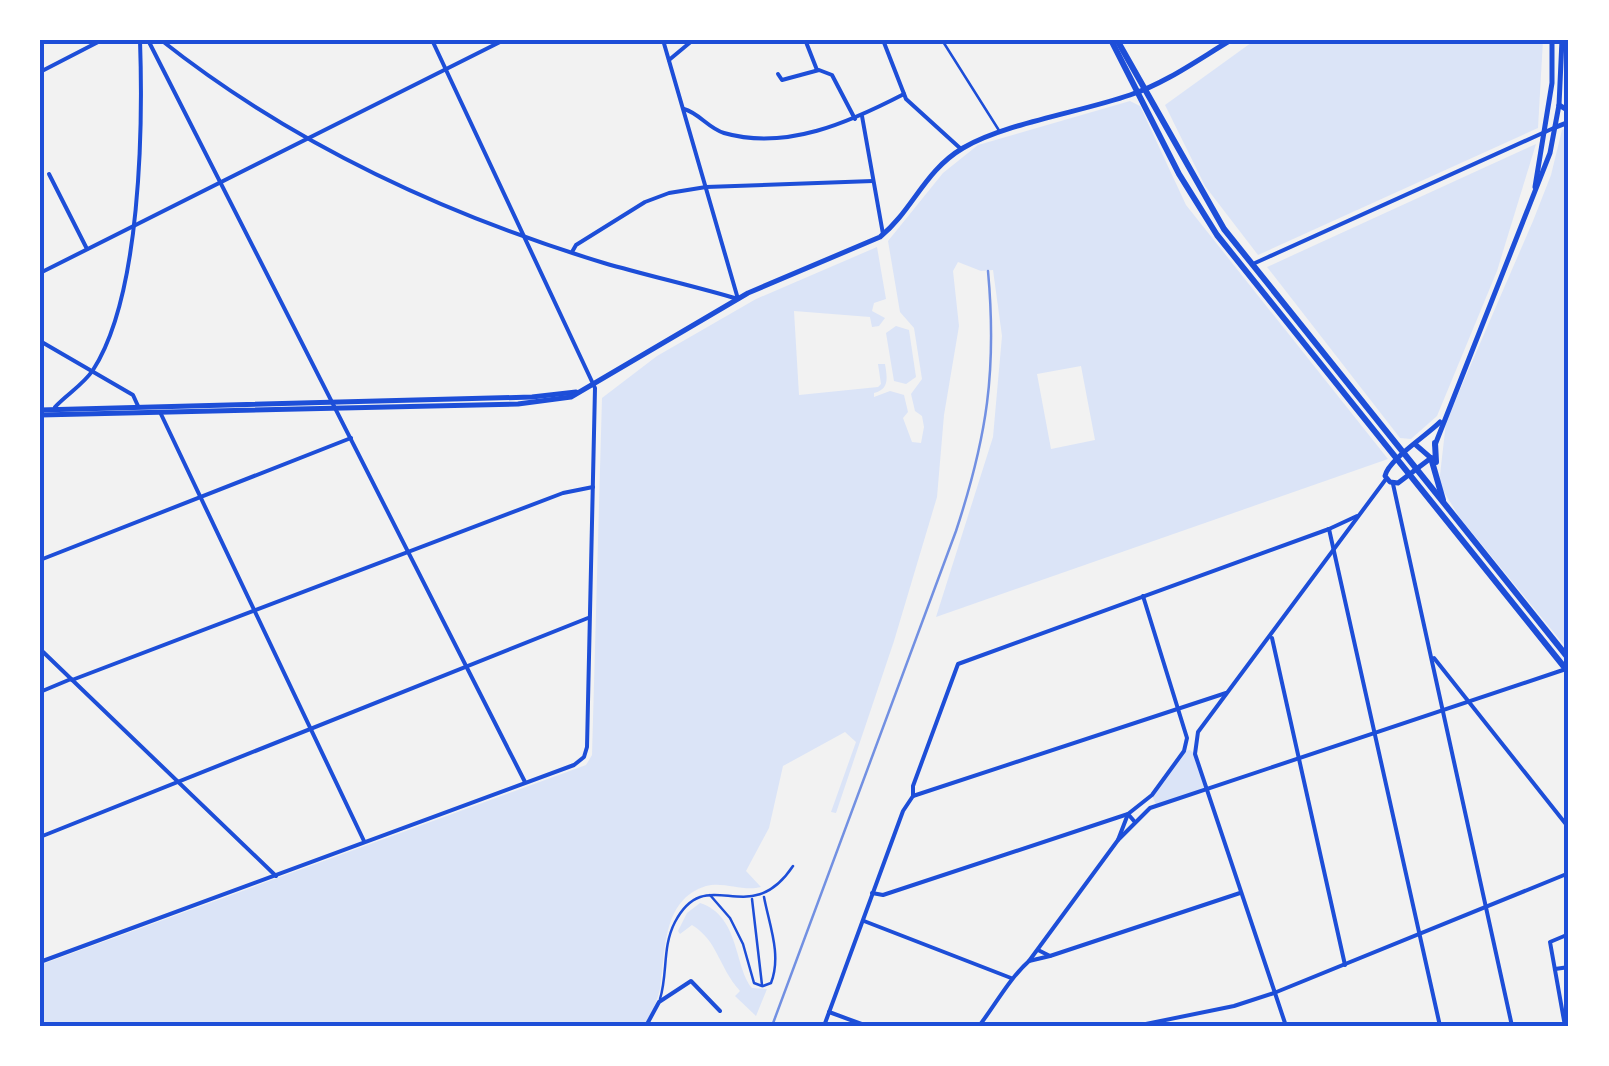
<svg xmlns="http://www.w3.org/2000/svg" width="1609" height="1066" font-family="'Roboto Condensed',sans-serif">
  <rect width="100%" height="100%" fill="#f2f2f2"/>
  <!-- green -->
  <g fill="#dbe4f7" fill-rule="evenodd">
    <polygon points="1255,40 1543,40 1538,128 1258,255 1205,186 1165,105"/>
    <path d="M1130 101 1140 106 1186 205 1388 459 936 617 993 437 1002 336 993 270 981 271 958 262 953 271 959 326 944 415 937 497 894 641 836 813 831 812 856 742 845 732 783 766 769 828 746 871 761 887C743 892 724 881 706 886 661 900 666 953 660 989 657 1002 651 1014 644 1026H40V965L586 765 592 755 602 398 657 356 756 299 877 247 886 299 874 303 872 311 885 318 879 326 872 327 870 317 794 311 799 395 878 387 881 384 878 364H885C887 377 890 389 874 393V397L890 391 904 395 908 412 903 418 912 442 921 443 924 427 922 416 915 411 911 394 922 379 914 328 900 312 888 241 943 173 978 145ZM1081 366 1095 440 1051 449 1037 374Z"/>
    <polygon points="1569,127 1569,651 1460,518 1439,484 1446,422 1533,221 1551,175 1562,130"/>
    <polygon points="1536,144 1497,271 1437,416 1411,439 1400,438 1267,267"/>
    <polygon points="896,326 909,330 916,377 906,384 894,381 886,333"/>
    <polygon points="1190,750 1195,754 1207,789 1156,805 1152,795 1184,751"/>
    <path d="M700 903C740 916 734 967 752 988L767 989 756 1016 735 996 740 991C718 966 718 941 692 925L680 934 678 931 687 913Z"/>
  </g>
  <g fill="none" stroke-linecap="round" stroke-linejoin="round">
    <!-- service -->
    <g stroke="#1d4ed8" stroke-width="2.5">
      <polyline points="942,40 1000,132"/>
      <polyline points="710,895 730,918 743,944 754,983 762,986"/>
      <polyline points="752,899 762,985"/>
      <path d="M763 986 771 983C782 955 769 924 764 897"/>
      <path d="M660 999C668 973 662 947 675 922 707 861 749 932 793 866"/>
    </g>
    <!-- minor -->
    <g stroke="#1d4ed8" stroke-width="4">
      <polyline points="148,40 525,782"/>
      <path d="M161 40C291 143 446 215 604 263 649 276 694 286 738 299L663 40"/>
      <polyline points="883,40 906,99 961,149"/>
      <polyline points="806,42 817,70"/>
      <polyline points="669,60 693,40"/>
      <polyline points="40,72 102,40"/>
      <polyline points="778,74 782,80 819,70 832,75 855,119"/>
      <path d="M684 109C699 113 708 128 724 133 786 151 850 122 904 94"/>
      <polyline points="862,116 883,234"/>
      <polyline points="49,174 87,249"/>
      <polyline points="572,252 576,245 645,202 669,193 706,187 873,181"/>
      <polyline points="1255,263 1556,127"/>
      <polyline points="40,273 504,40"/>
      <polyline points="40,341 133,395 138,406"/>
      <path d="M55 407C67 394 83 385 93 370 141 296 143 127 140 40"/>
      <polyline points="160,412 364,841"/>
      <polyline points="1393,484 1512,1026"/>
      <polyline points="1329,529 1440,1026"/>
      <polyline points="40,560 351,438"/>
      <polyline points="1272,638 1345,965"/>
      <polyline points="40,649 276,876"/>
      <polyline points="1434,658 1569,828"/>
      <polyline points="72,680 563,493 593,487"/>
      <polyline points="40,692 71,679"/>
      <polyline points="913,796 1226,693"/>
      <polyline points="40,837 588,618"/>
      <polyline points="1118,840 1128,814 1152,795 1184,751 1187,738 1143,596"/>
      <polyline points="872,893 883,895 1128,814 1134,821"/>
      <polyline points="864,921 1011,978"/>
      <polyline points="1050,956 1240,893"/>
      <polyline points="1029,961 1050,956 1038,950"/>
      <polyline points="40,962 574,765 584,757 587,747 595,388 432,40"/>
      <polyline points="1555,969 1569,967"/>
      <polyline points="829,1012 867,1026"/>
      <polyline points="646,1026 659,1002 691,981 720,1011"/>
      <polyline points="824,1026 903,811 913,796 913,786 958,664 1329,529 1357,516"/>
      <path d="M979 1026C996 1004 1009 979 1029 961L1118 840 1150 808 1566 669"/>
      <polyline points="1136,1026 1234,1006 1274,993 1569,873"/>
      <polyline points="1286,1026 1195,754 1198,732 1386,479"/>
      <polyline points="1565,1026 1550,942 1569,934"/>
    </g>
    <!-- tertiary -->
    <g stroke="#1d4ed8" stroke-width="5">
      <polyline points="1556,127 1569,122"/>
      <polyline points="40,410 532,397 576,392"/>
      <path d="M40 415 518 404 571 397 748 293 880 237C913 210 924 171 963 148 1006 123 1081 112 1130 95 1166 83 1199 59 1231 40"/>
    </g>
    <!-- secondary -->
    <g stroke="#1d4ed8" stroke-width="5">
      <polyline points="1559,105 1569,111"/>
      <polyline points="1535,187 1552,83 1552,40"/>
      <polyline points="1416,445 1431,458"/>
      <polyline points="1435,445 1550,153 1559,105 1562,40"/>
      <path d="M1431 458 1398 483 1390 482 1385 476C1388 460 1426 436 1440 422"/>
    </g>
    <!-- primary -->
    <g stroke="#1d4ed8" stroke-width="6">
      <polyline points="1111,40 1179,174 1217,235 1569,673"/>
      <polyline points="1117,40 1224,229 1569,659"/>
      <polyline points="1435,443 1436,462"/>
      <polyline points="1431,458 1443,500"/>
    </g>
    <!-- rail -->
    <path stroke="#7290e2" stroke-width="2.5" d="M772 1026 956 531C987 437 997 370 988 271"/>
  </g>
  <!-- border -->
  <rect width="1609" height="1066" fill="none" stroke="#ffffff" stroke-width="85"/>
  <rect x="42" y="42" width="1524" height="982" fill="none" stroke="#1d4ed8" stroke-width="4"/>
</svg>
